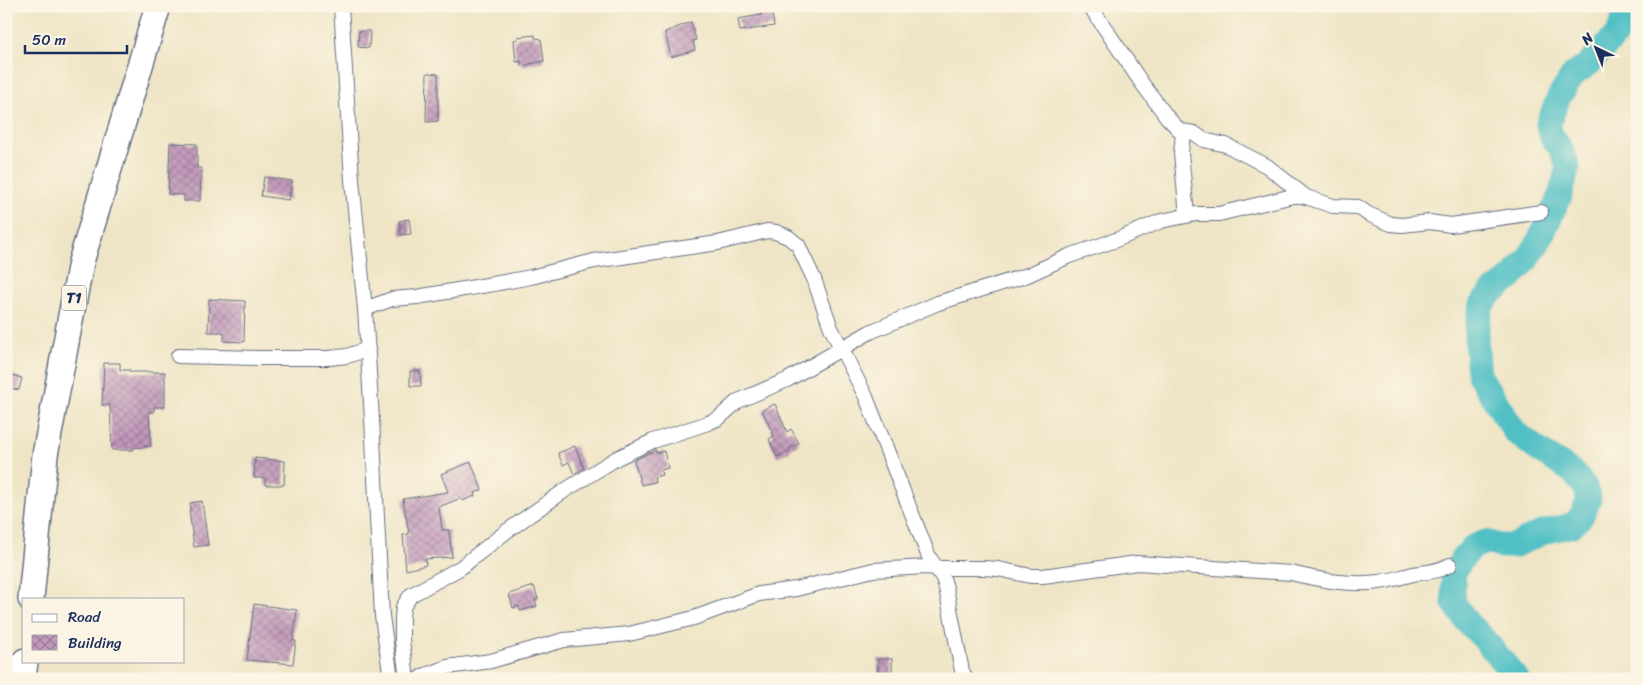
<svg xmlns="http://www.w3.org/2000/svg" width="1643" height="685" font-family="Sriracha,sans-serif">
  <defs>
    <pattern id="building-cross-hatch" width="8" height="8" patternUnits="userSpaceOnUse" patternTransform="scale(1.25)"><rect width="8" height="8" fill="#c198ba"/><path d="M0 0l8 8M0 8l8-8" fill="none" stroke="#9c7c9a"/></pattern>
  </defs>
  <rect width="100%" height="100%" fill="#fcf5e5"/>
  <filter id="ink" filterUnits="userSpaceOnUse"><feTurbulence type="fractalNoise" baseFrequency=".02" numOctaves="2"/><feDisplacementMap in="SourceGraphic" scale="10" xChannelSelector="R" yChannelSelector="G"/><feConvolveMatrix kernelMatrix="1 2 1 2 8 2 1 2 1" color-interpolation-filters="sRGB"/></filter>
  <filter id="wash" filterUnits="userSpaceOnUse"><feTurbulence type="fractalNoise" baseFrequency=".0096" numOctaves="4" result="noise"/><feDisplacementMap in="SourceGraphic" scale="20" xChannelSelector="R" yChannelSelector="G"/><feGaussianBlur stdDeviation="1.12" result="paint"/><feColorMatrix in="noise" values="0 0 0 0 0 0 0 0 0 0 0 0 0 0 0 0 0 1.4 0 .05"/><feComposite in="paint" operator="in"/></filter>
  <g filter="url(#wash)">
    <rect width="100%" height="100%" fill="#efe5c6"/>
    <g fill="none" stroke-linecap="round" stroke-linejoin="round">
      <!-- river -->
      <polyline stroke="#51c0c5" stroke-width="25" points="1517,679 1484,639 1467,622 1454,603 1453,584 1454,572 1462,559 1473,547 1486,542 1500,546 1513,546 1544,532 1572,525 1581,517 1589,500 1585,487 1574,473 1537,449 1515,432 1479,375 1476,337 1479,315 1482,304 1492,292 1509,280 1526,261 1537,245 1560,196 1568,167 1561,149 1552,137 1548,124 1559,97 1574,74 1589,64 1618,33 1629,6"/>
    </g>
    <g id="blocks">
      <!-- building -->
      <g fill="url(#building-cross-hatch)">
        <polygon points="760,6 771,6 774,26 740,31 738,19 761,15"/>
        <polygon points="691,22 696,40 693,41 695,50 671,57 665,32"/>
        <polygon points="359,31 370,31 369,48 358,47"/>
        <polygon points="535,35 535,38 541,39 544,61 521,66 521,61 516,62 514,40 518,39 517,37"/>
        <polygon points="427,73 438,74 438,121 426,122"/>
        <polygon points="170,143 197,144 197,168 201,168 200,201 184,201 184,195 168,194"/>
        <polygon points="264,177 292,181 289,200 261,196"/>
        <polygon points="409,219 411,234 401,235 399,221"/>
        <polygon points="209,299 245,301 244,342 224,341 224,332 208,332"/>
        <polygon points="104,363 120,363 120,370 130,370 130,372 165,372 165,407 154,407 154,412 149,412 151,446 133,448 133,450 112,450 110,405 102,405"/>
        <polygon points="410,371 420,371 421,386 410,386"/>
        <polygon points="12,375 22,378 19,390 9,388"/>
        <polygon points="775,404 787,432 791,429 799,443 789,449 790,451 777,457 769,439 774,436 762,410"/>
        <polygon points="575,446 584,468 574,474 569,462 563,465 558,453"/>
        <polygon points="656,450 656,453 664,451 668,468 661,470 662,475 654,477 655,482 641,485 634,460"/>
        <polygon points="255,458 285,461 284,485 265,485 265,478 254,478"/>
        <polygon points="471,462 482,490 474,493 475,496 462,501 461,498 439,507 442,530 449,530 452,557 425,559 426,565 406,570 403,535 409,534 403,499 448,492 441,474"/>
        <polygon points="202,501 208,545 194,547 189,510 191,510 190,503"/>
        <polygon points="534,586 538,599 535,600 537,606 520,611 519,606 513,608 509,594"/>
        <polygon points="254,604 297,610 293,641 296,641 293,664 247,660"/>
        <rect x="878" y="659" width="14" height="15"/>
      </g>
    </g>
  </g>
  <g filter="url(#ink)">
    <use href="#blocks" fill-opacity="0" stroke="#656f82" stroke-width="1"/>
    <g fill="none" stroke-linecap="round" stroke-linejoin="round">
      <defs>
        <g id="street">
          <polyline points="341,6 352,180 365,309 372,419 382,616 391,679"/>
          <polyline points="1090,6 1141,82 1167,117 1183,134 1181,153 1187,215"/>
          <polyline points="1181,131 1194,133 1204,140 1226,145 1267,166 1306,197"/>
          <polyline points="365,309 392,299 417,297 493,284 531,277 594,261 718,243 767,231 776,232 788,237 798,245 814,279 831,328 866,397 929,557 943,578 946,588 962,671 966,679"/>
          <polyline points="178,356 258,358 329,358 347,356 368,349"/>
          <polyline points="407,679 402,640 402,618 403,607 411,595 460,568 507,531 564,491 617,458 653,441 708,423 719,418 738,401 787,380 870,332 938,303 1028,275 1069,256 1116,240 1161,221 1196,214 1219,214 1297,195 1306,197 1333,206 1358,207 1368,214 1391,224 1402,225 1429,222 1451,225 1541,212"/>
          <path d="M419 679 423 676 447 667 491 661 564 640 629 634 694 618 759 594 796 589 873 570 926 567 936 568H984L998 569 1031 576H1043L1137 563 1291 573C1319 580 1350 586 1379 582 1390 581 1401 577 1413 574 1426 572 1438 572 1450 565"/>
        </g>
        <g id="highway">
          <polyline points="31,599 45,455 81,262 158,6"/>
          <polyline points="23,679 25,661"/>
        </g>
      </defs>
      <!-- street casing -->
      <use href="#street" stroke="#656f82" stroke-width="16"/>
      <!-- highway casing -->
      <use href="#highway" stroke="#656f82" stroke-width="28"/>
      <!-- street -->
      <use href="#street" stroke="#fff" stroke-width="14"/>
      <!-- highway -->
      <use href="#highway" stroke="#fff" stroke-width="25"/>
    </g>
  </g>
  <g text-anchor="middle" dominant-baseline="central" stroke-width="4" stroke-linejoin="round" paint-order="stroke">
    <!-- shield labels -->
    <rect fill="#fcf5e5" stroke="#5e6a86" stroke-width="1" x="61.5" y="285.5" width="25" height="25" rx="4"/>
    <g font-size="15" font-weight="bold" fill="#1b2f5e">
      <text x="74" y="298">T1</text>
    </g>
  </g>
  <!-- margin -->
  <rect width="1643" height="685" fill="none" stroke="#fcf5e5" stroke-width="25"/>
  <!-- legend -->
  <rect x="22" y="598" width="162" height="65" fill="#fcf5e5" stroke="#a2a6af"/>
  <rect x="32" y="614" width="25" height="8" fill="#ffffff" stroke="#a2a6af"/>
  <text x="68" y="622" font-size="15" fill="#1b2f5e">Road</text>
  <rect x="32" y="635" width="25" height="15" fill="url(#building-cross-hatch)" stroke="#a2a6af"/>
  <text x="68" y="648" font-size="15" fill="#1b2f5e">Building</text>
  <!-- north arrow -->
  <g transform="translate(1596 48) rotate(317)" stroke="#fcf5e5" stroke-width="4" paint-order="stroke">
  <path d="M0-4L9 19L0 12L-9 19Z" fill="#1b2f5e"/>
  <text y="-8" font-size="14" font-weight="bold" text-anchor="middle" fill="#1b2f5e">N</text>
  </g>
  <!-- scale -->
  <path d="M25 45v8h102v-8" fill="none" stroke="#1b2f5e" stroke-width="2.5"/>
  <text x="32" y="45" font-size="15" fill="#1b2f5e" stroke="#fcf5e5" stroke-width="4" paint-order="stroke">50 m</text>
</svg>
